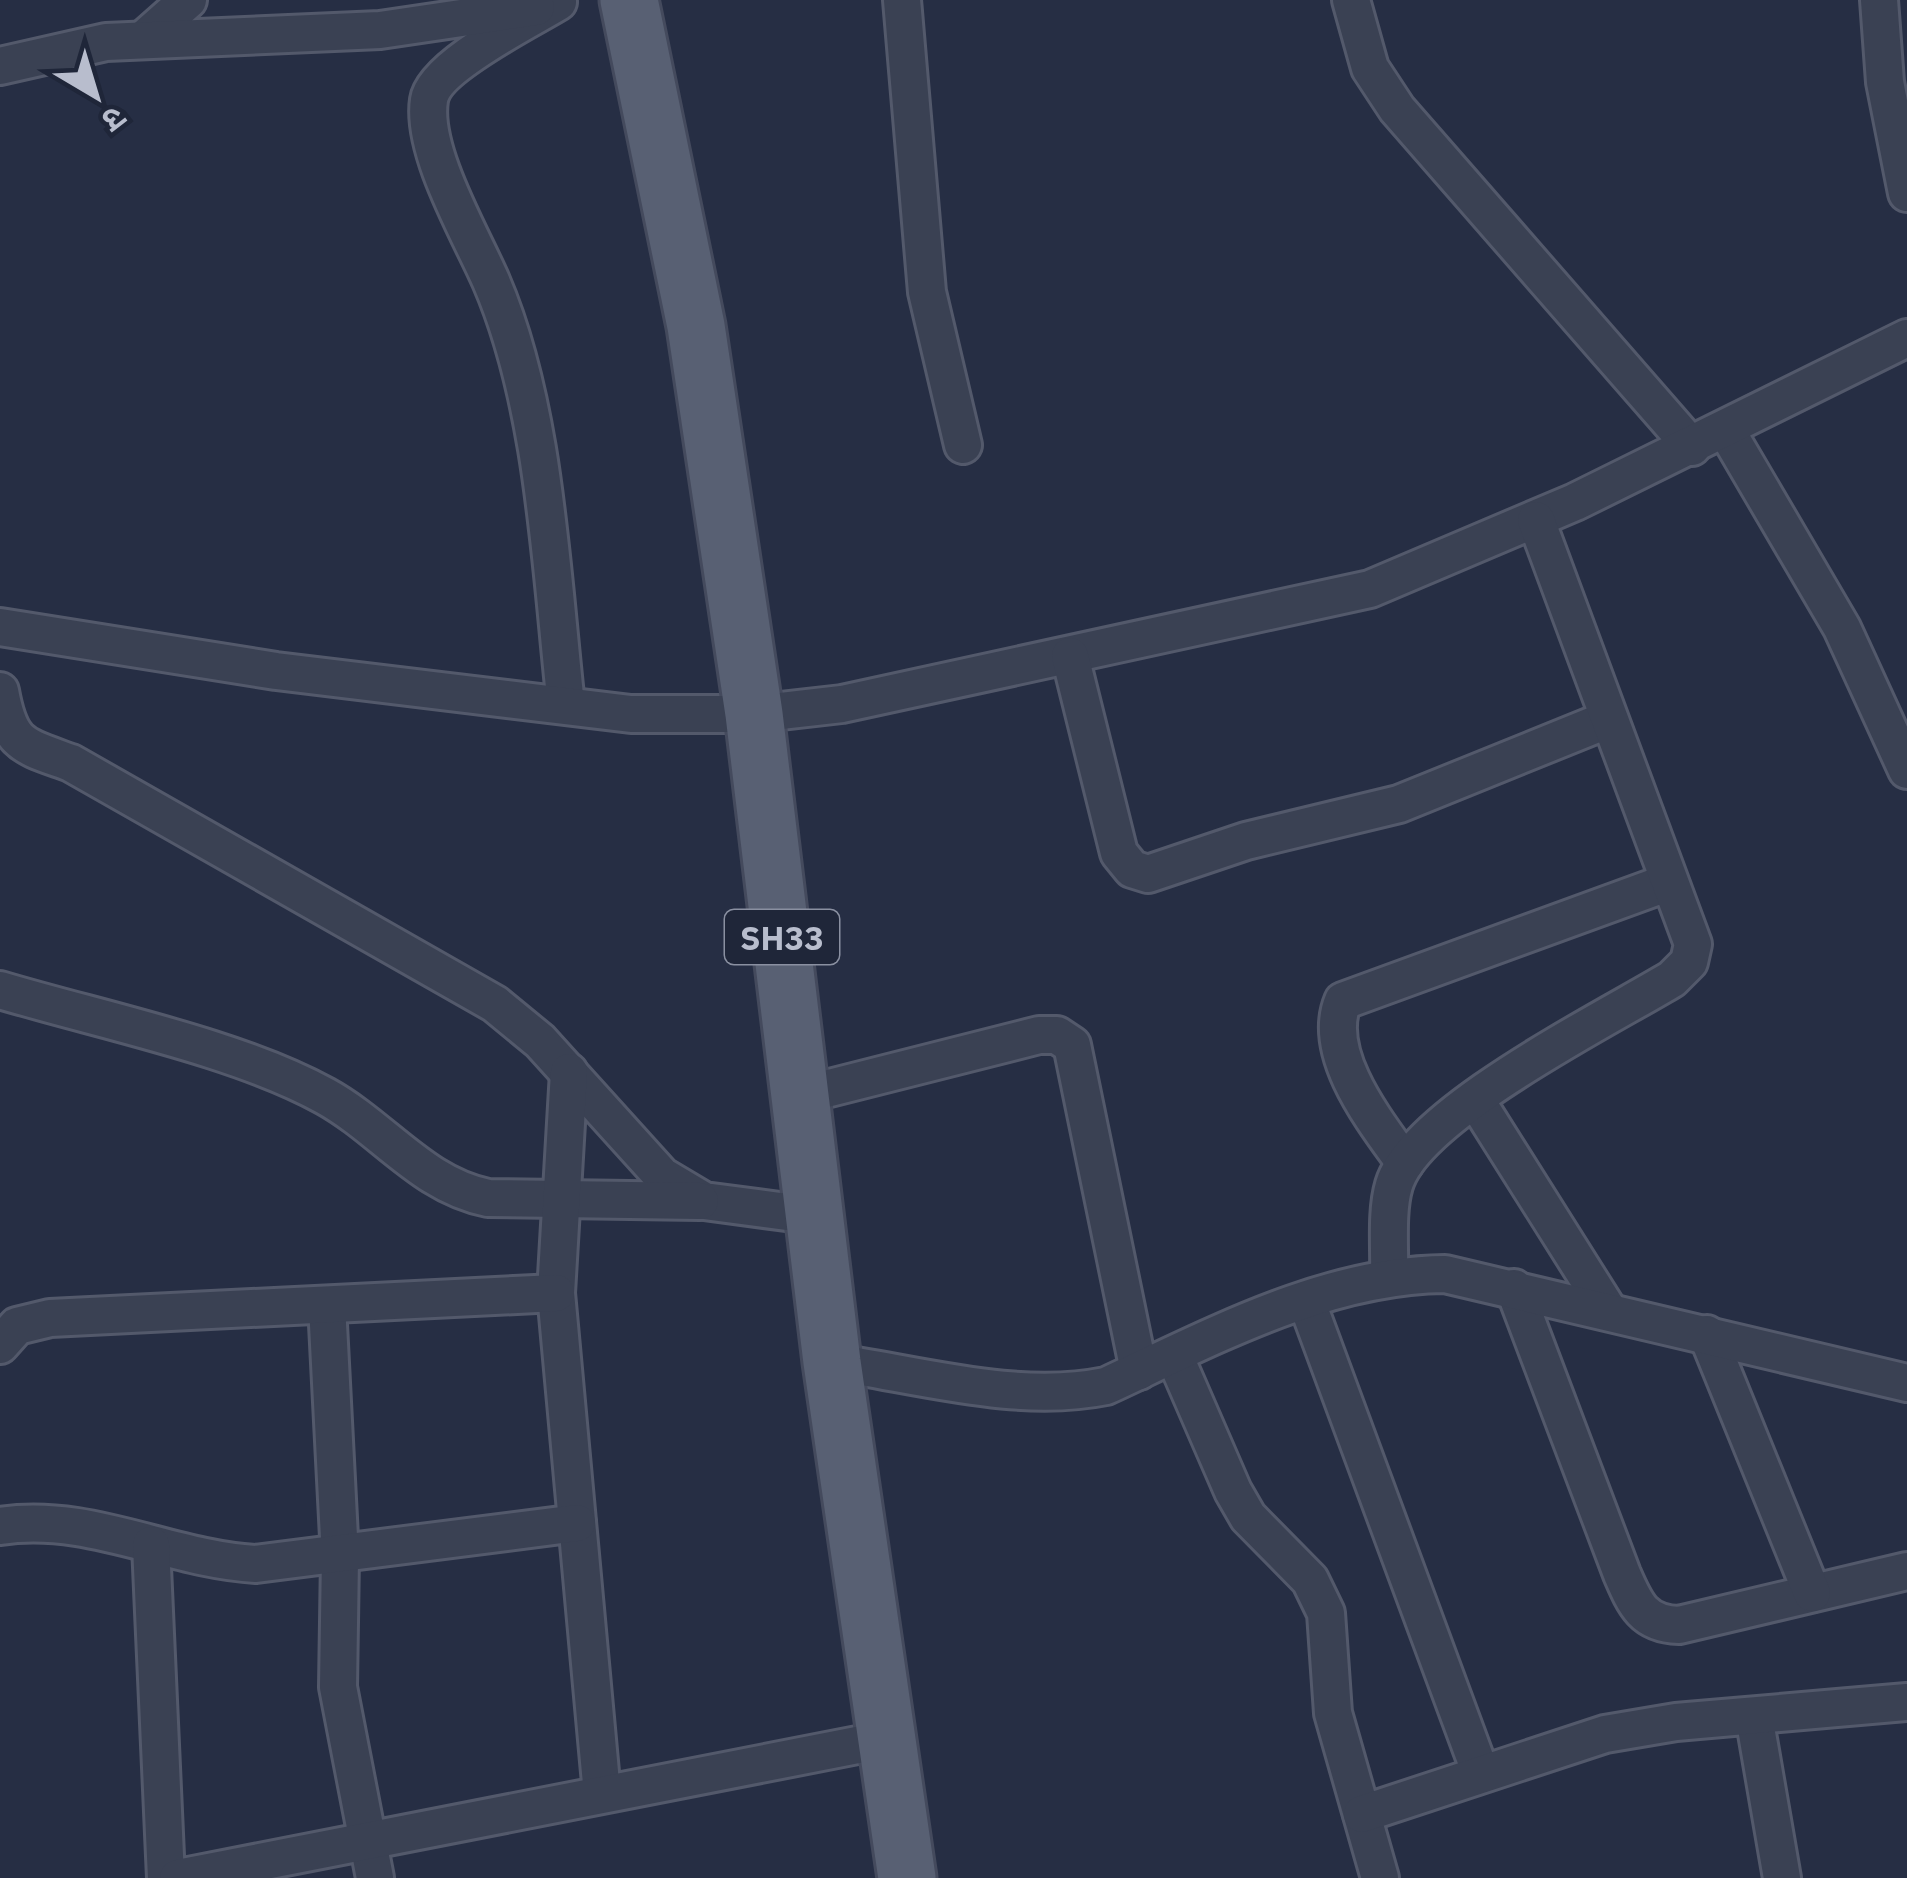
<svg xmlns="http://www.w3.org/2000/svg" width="1907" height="1878" font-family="'IBM Plex Sans','Noto Sans Devanagari',sans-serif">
  <rect width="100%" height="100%" fill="#262e44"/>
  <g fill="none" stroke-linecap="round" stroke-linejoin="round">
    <defs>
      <g id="street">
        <polyline points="902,0 927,292 963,445"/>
        <polyline points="1351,0 1370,68 1397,109 1692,447"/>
        <polyline points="1879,0 1885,82 1907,193"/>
        <path d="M558 2C529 20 434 66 429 100 421 151 471 235 491 281 545 406 551 570 566 705"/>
        <polyline points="144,39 188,0"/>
        <polyline points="0,66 106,42 380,30 536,7"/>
        <polyline points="1726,430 1842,628 1907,770"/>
        <polyline points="0,627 276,671 631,714 754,714 842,704 1370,589 1575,502 1907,338"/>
        <polyline points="1070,656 1119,853 1132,869 1148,874 1246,841 1399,804 1609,719"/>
        <path d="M0 691C10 746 22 745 71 763L495 1004 540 1041 662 1176 704 1201 817 1216"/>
        <path d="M0 990C100 1020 236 1047 325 1096 383 1128 422 1185 488 1198L700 1201"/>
        <polyline points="569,1072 556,1293 602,1794"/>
        <polyline points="802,1095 1039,1035 1057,1035 1072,1045 1139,1371"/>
        <polyline points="1475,1099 1608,1310"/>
        <path d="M1405 1163C1375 1121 1321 1054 1343 1001L1669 882"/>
        <path d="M1389 1277C1390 1248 1386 1212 1394 1185 1415 1114 1606 1019 1672 979L1689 962 1693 944 1536 520"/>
        <path d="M1514 1288 1622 1574C1635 1604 1643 1624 1679 1625L1907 1571"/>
        <polyline points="1306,1300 1481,1774"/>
        <polyline points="327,1305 340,1557 338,1687 375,1878"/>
        <polyline points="1707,1334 1812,1593"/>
        <polyline points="0,1345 17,1326 50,1318 556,1293"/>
        <polyline points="1174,1355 1233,1491 1248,1517 1310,1580 1326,1613 1333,1713 1380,1878"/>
        <path d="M832 1362C920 1375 1018 1404 1106 1386 1212 1337 1326 1275 1445 1274L1907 1383"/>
        <path d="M0 1526C88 1512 169 1559 256 1564L577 1523"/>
        <polyline points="151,1545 166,1878"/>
        <polyline points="1754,1716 1782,1878"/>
        <polyline points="1362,1814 1605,1734 1676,1722 1907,1702"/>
        <polyline points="178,1878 888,1739"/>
      </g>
      <polyline id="primary" points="629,0 696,326 754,714 832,1362 907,1878"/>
    </defs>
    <!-- street casing -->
    <use href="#street" stroke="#53596b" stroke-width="42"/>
    <!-- primary casing -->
    <use href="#primary" stroke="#444a5d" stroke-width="63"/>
    <!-- street -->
    <use href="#street" stroke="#3a4153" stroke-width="36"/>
    <!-- primary -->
    <use href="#primary" stroke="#586073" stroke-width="57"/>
  </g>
  <g text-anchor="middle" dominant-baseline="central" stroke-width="9" stroke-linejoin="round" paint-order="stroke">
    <!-- shield labels -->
    <rect fill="#1f2639" stroke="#8a90a1" stroke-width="3" x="725" y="910" width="114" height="54" rx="9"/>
    <g font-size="33" font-weight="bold" fill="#b8bdcd">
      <text x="782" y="937">SH33</text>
    </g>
  </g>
  <!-- north arrow -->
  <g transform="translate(96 96) rotate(142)" stroke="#1f2639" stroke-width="9" paint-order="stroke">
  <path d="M0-9L21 45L0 30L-21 45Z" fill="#b8bdcd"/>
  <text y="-18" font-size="33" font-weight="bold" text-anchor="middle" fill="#b8bdcd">उ</text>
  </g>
</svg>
